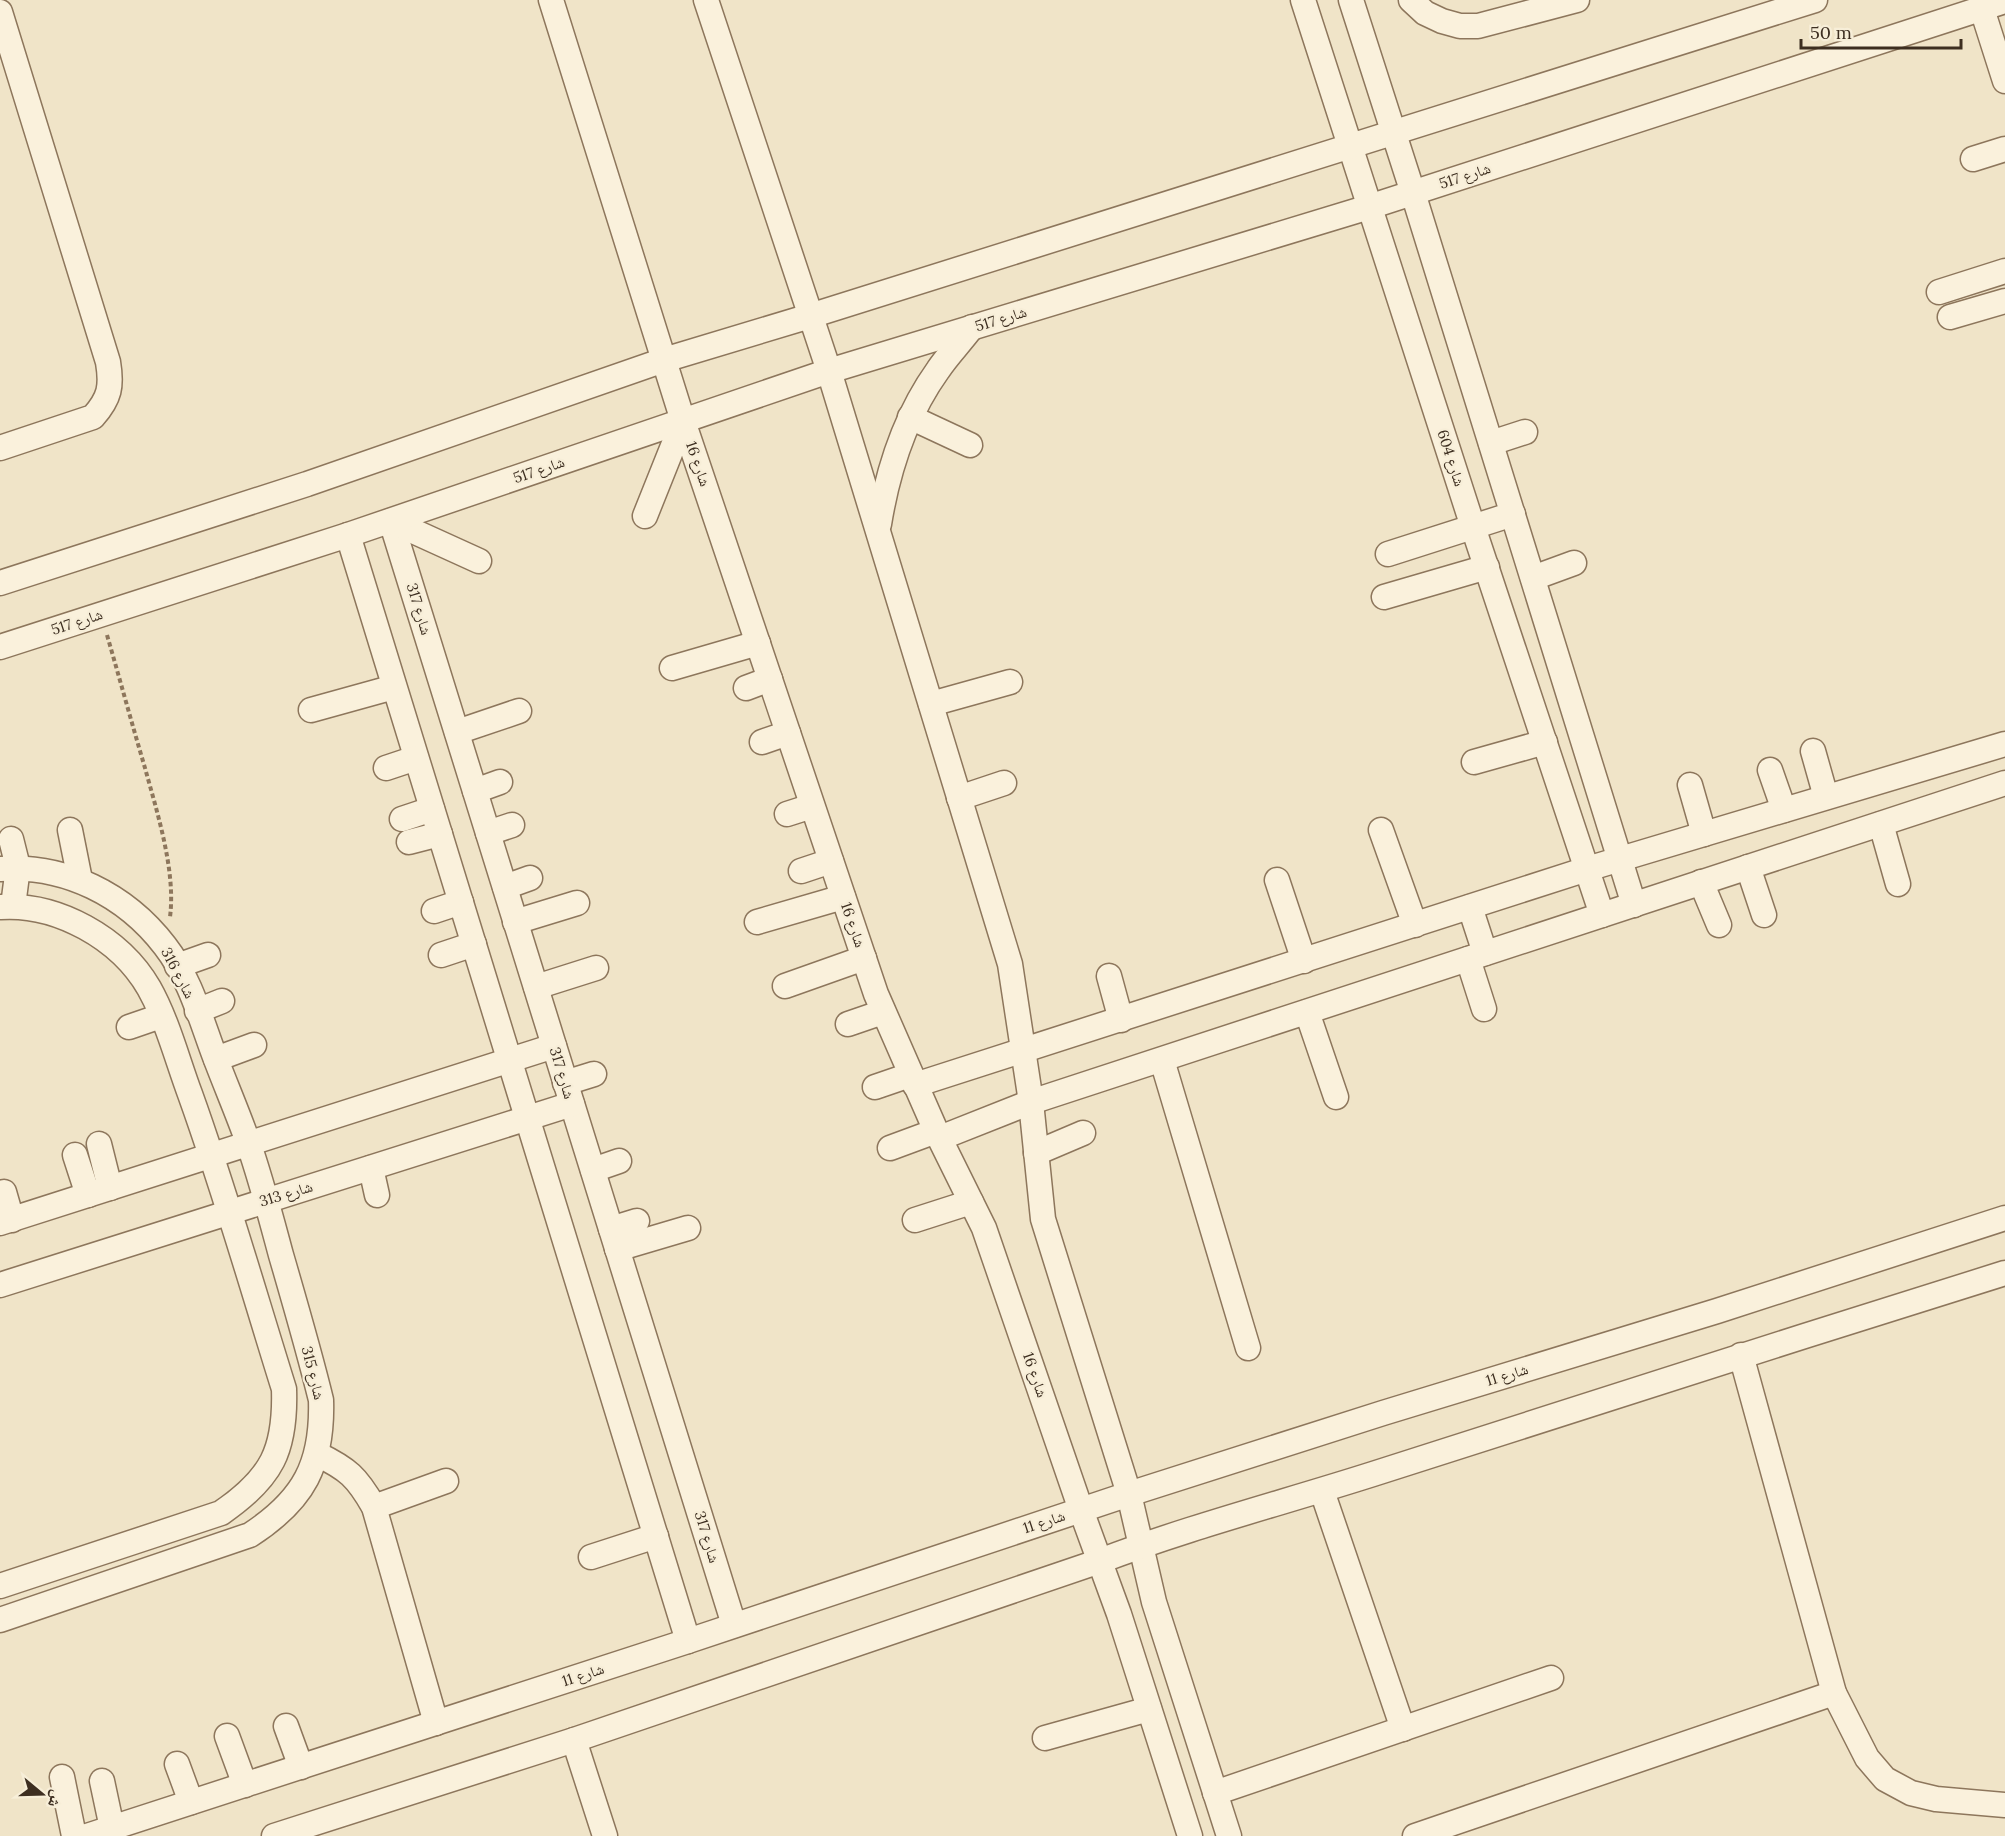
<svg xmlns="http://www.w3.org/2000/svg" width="2005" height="1836" font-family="Lora,'Noto Naskh Arabic',serif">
<rect width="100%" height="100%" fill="#f0e4c8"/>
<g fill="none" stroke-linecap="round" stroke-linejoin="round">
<g stroke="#8d765c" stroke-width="27">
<g id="minor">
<path d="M551,0L683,421L876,994L936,1131L984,1228L1081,1510L1119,1614L1190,1836"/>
<path d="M706,0L829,371L1010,964L1031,1102L1043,1219L1129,1494L1154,1602L1229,1836"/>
<path d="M1303,0L1473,527L1602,915"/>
<path d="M1351,0L1413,193L1634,905"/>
<path d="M1411,0L1425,13L1442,21L1460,26H1478L1577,0"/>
<path d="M1982,9L2005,81"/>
<path d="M0,12L108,362C112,386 110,398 93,417L0,448"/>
<path d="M1973,159L2005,149"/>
<path d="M1939,292L2005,271"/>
<path d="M1950,317L2005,301"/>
<path d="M910,417L970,445"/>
<path d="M1491,443L1525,432"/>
<path d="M645,516L683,421"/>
<path d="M391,521L734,1625"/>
<path d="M391,521L479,561"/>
<path d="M879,524C888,469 905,416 938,370C948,355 961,342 972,327"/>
<path d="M348,535L688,1641"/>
<path d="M1388,554L1513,514"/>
<path d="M1533,578L1574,563"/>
<path d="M0,583L307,484L664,360L810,316L1815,0"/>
<path d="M1384,597L1487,567"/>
<path d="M0,647L348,535L829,371L1369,207L2005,1"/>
<path d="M672,668L758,643"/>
<path d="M746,688L770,679"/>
<path d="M931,704L1010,682"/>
<path d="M311,710L394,687"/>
<path d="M457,732L519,711"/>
<path d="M762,742L788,733"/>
<path d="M1813,751L1826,797"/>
<path d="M1474,762L1545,742"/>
<path d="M386,768L416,758"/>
<path d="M1770,770L1784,810"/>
<path d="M1690,785L1704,834"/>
<path d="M475,791L500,782"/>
<path d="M959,798L1004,783"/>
<path d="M787,814L812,806"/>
<path d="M402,819L432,809"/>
<path d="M1881,824L1898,884"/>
<path d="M70,830L80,880"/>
<path d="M1381,830L1415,925"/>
<path d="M488,833L512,825"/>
<path d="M11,839L18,867L13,906"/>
<path d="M409,842L440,834"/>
<path d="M1748,867L1764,915"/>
<path d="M0,869C65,864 126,895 165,946C190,978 201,1020 215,1057C226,1086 238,1114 248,1142C261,1179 271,1218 281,1255C295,1303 309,1351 321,1400C323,1464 304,1500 250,1535L0,1620"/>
<path d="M801,871L831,861"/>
<path d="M1277,880L1304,961"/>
<path d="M1701,882L1719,925"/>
<path d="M505,887L530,878"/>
<path d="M0,907C57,903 120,938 149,988C167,1020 177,1059 190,1094C225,1191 253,1290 284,1389C286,1450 272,1478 221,1513L0,1586"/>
<path d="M1470,907L1485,953"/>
<path d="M434,911L461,902"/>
<path d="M515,922L577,903"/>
<path d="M757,922L843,897"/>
<path d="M441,955L474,944"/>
<path d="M1468,959L1484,1009"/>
<path d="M177,966L208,955"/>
<path d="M1109,976L1121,1020"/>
<path d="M785,986L864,958"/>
<path d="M536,987L596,968"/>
<path d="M197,1011L222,1001"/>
<path d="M1307,1012L1336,1097"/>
<path d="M848,1024L883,1012"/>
<path d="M129,1027L161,1016"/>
<path d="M216,1059L254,1045"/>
<path d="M1162,1060L1248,1348"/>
<path d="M565,1083L594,1074"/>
<path d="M915,1085L1587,869L2005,744"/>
<path d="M875,1087L910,1075"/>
<path d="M940,1138L1031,1102L2005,783"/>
<path d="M99,1144L110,1188"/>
<path d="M890,1148L936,1131"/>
<path d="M1036,1153L1083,1133"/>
<path d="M75,1155L88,1195"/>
<path d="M371,1168L377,1195"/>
<path d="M593,1170L619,1161"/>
<path d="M4,1192L12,1220"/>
<path d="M915,1220L971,1202"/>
<path d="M0,1223L554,1046"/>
<path d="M611,1229L637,1221"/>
<path d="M617,1249L688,1228"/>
<path d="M0,1285L572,1104"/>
<path d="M1741,1355L1834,1693L1867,1758L1885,1779L1911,1793L1936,1799L2005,1805"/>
<path d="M317,1454C348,1469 357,1477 374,1507L436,1723"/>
<path d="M1322,1491L1403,1729"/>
<path d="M374,1507L446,1481"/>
<path d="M591,1557L656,1536"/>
<path d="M286,1726L301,1767"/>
<path d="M227,1736L245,1785"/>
<path d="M1045,1738L1149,1709"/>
<path d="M574,1740L605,1836"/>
<path d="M177,1764L191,1802"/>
<path d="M62,1777L74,1836"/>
<path d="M102,1781L112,1828"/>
<path d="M1215,1793L1551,1678"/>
<path d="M87,1836L688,1641L1129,1494L1383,1413L1717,1311L2005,1218"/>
<path d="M274,1836L574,1740L1100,1561C1189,1527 1282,1503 1373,1474C1583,1406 1794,1339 2005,1273"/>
<path d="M1415,1836L1834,1693"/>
</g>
</g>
<path stroke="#8d765c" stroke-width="4" stroke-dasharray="4.5 3" stroke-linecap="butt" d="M107,635C120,680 132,724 145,768C157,812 176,871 170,917"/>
<use href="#minor" stroke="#faf1dc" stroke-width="24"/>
</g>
<g text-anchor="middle" stroke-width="4.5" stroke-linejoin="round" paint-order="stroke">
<g font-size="15" fill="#3d2e20" stroke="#f7eed8">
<text transform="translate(1465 176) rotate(-18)" y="5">شارع 517</text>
<text transform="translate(1001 319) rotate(-17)" y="5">شارع 517</text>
<text transform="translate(1451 458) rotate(72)" y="5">شارع 604</text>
<text transform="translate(698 464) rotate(71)" y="5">شارع 16</text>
<text transform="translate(539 470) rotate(-19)" y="5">شارع 517</text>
<text transform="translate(419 609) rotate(73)" y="5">شارع 317</text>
<text transform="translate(77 622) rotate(-18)" y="5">شارع 517</text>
<text transform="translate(853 925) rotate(71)" y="5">شارع 16</text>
<text transform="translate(178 973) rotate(62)" y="5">شارع 316</text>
<text transform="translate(562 1073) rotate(73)" y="5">شارع 317</text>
<text transform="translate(286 1194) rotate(-17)" y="5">شارع 313</text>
<text transform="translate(313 1373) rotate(76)" y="5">شارع 315</text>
<text transform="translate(1035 1375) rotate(71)" y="5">شارع 16</text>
<text transform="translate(1507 1375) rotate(-17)" y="5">شارع 11</text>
<text transform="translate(1044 1522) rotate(-18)" y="5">شارع 11</text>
<text transform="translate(707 1537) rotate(73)" y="5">شارع 317</text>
<text transform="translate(583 1675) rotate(-18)" y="5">شارع 11</text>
</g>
</g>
<g transform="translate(42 1794) rotate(109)" stroke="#f7eed8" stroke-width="4.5" paint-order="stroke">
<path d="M0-4.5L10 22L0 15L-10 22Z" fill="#3d2e20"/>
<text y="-9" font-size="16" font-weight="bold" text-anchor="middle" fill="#3d2e20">ش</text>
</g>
<path d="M1801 39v9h160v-9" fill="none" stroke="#3d2e20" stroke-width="3"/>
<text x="1810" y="39" font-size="18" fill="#3d2e20" stroke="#f7eed8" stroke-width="4.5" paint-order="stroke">50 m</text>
</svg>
